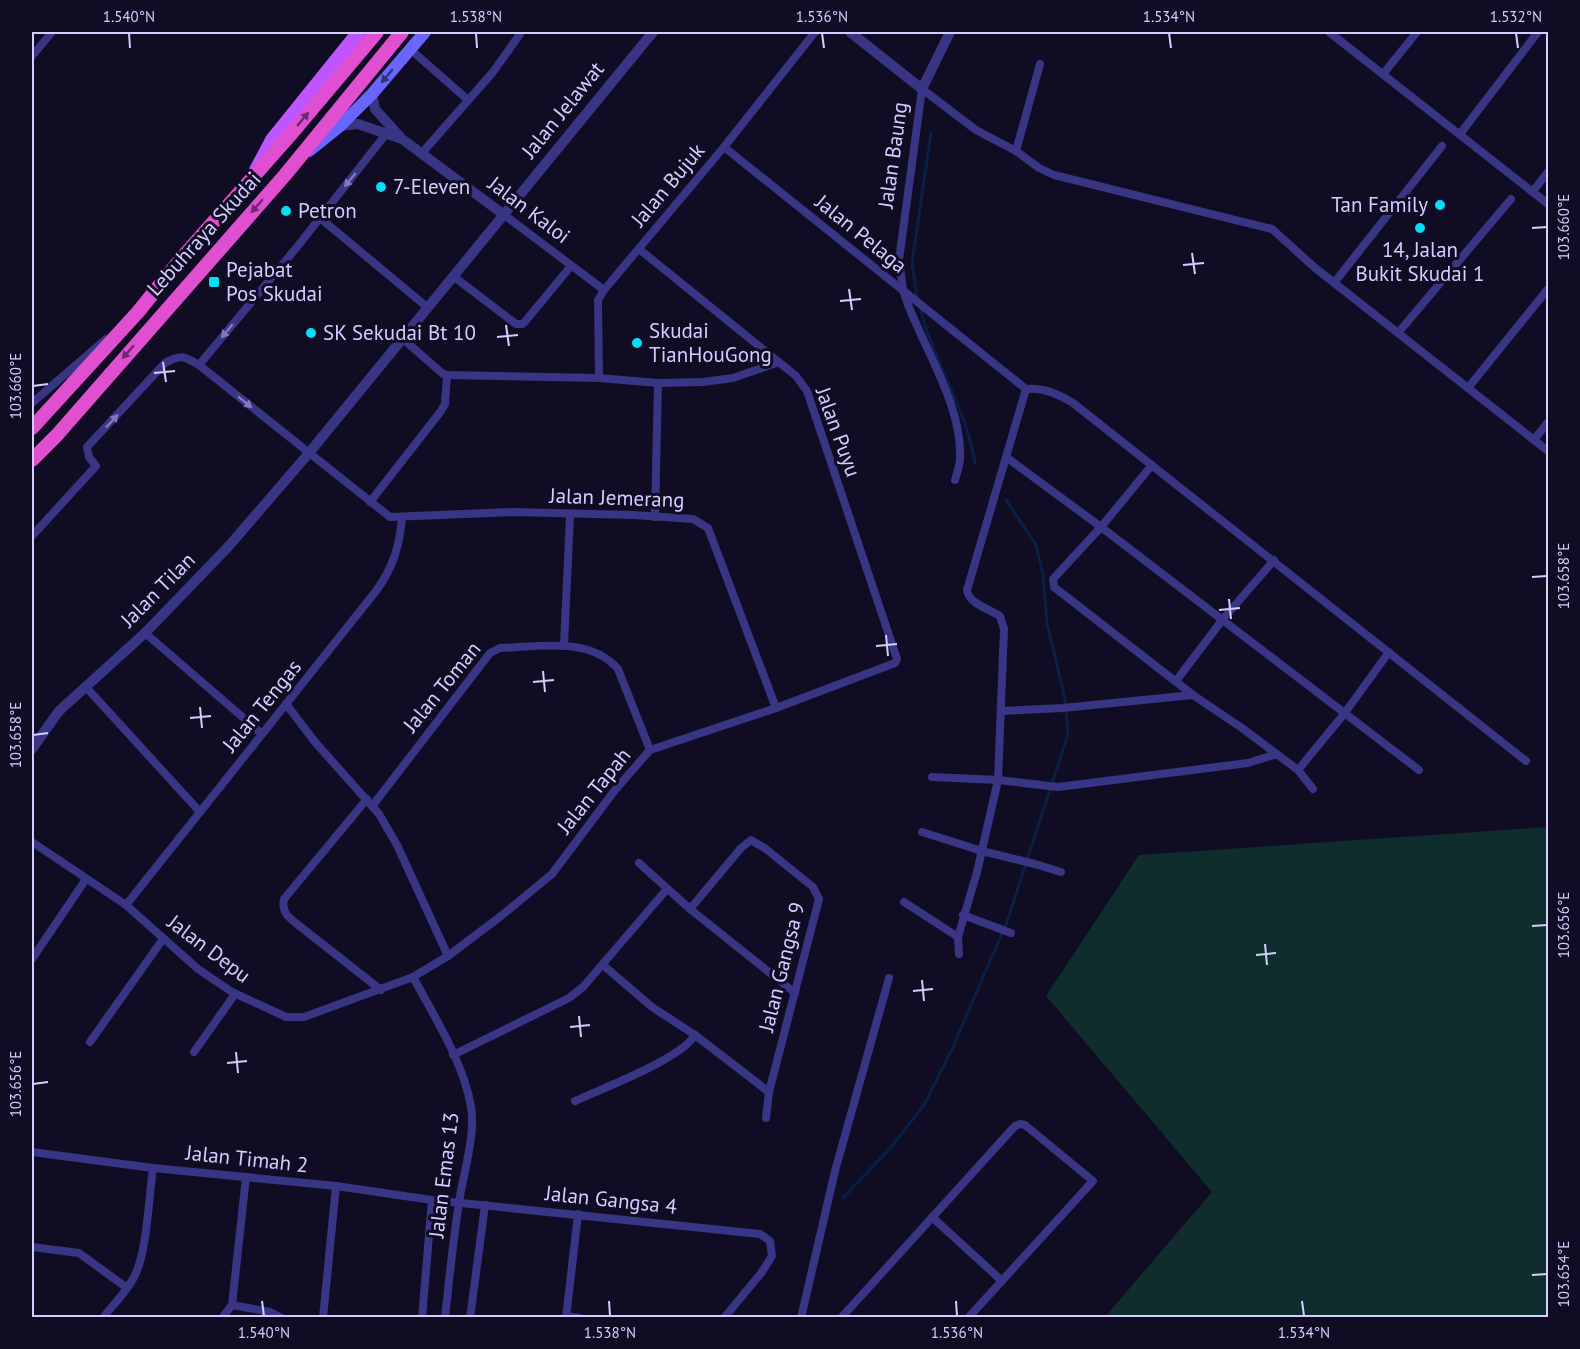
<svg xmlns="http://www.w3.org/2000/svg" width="1580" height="1349" font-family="'PT Sans',sans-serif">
<rect width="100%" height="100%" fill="#100c23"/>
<path fill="#0f2d2c" d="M1548,827V1317H1105L1212,1192L1046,996L1139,855Z"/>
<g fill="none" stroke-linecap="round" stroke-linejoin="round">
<g stroke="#091f45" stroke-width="3">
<path d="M917,298L912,263L931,133"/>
<path d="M920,307C933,361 966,408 975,463"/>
<path d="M843,1198L892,1146L924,1105L952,1049L1007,922L1068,734L1065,699L1047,623L1043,574L1036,545L1006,500"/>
</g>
<g stroke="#383584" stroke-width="8">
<path d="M1329,32L1548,204"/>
<path d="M410,49L468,100"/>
<path d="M32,56L52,32"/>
<path d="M1383,74L1417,32"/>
<path d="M1460,134L1538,32"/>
<path d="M724,147L1026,389C1044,387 1059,394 1073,403L1526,761"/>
<path d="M1016,151L1040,64"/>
<path d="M422,153L493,72L520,34"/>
<path d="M1533,191L1548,172"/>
<path d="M503,214L604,290"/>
<path d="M320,218L427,307"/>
<path d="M453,276L516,324H523L571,266"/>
<path d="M1334,283L1442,146"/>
<path d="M1398,333L1511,199"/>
<path d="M402,338L443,374L447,375L599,378L658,383L703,382L733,378L779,362"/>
<path d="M199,365L297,247L386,134"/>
<path d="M599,378L598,300L604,290L724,147L815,32"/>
<path d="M1468,388L1548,289"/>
<path d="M32,403L106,339"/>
<path d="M1534,440L1548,422"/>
<path d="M1006,457L1101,527L1419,770"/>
<path d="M1152,465L1101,527L1053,579L1054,587L1193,695L1242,728L1298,770L1313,789"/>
<path d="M955,480C957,473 960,465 960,457C962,406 925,350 907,302L903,290L899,260L922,89L976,130L1016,151L1039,168L1054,175L1272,229L1314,267L1548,451"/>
<path d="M370,502L441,411L445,404L447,375"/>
<path d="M655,517L658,383"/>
<path d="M32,536L96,466L89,457L87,447L165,363C181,354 184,356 199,365L390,517L513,512L634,515L693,519L708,528L776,708"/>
<path d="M145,633L262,734"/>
<path d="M564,646L570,515"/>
<path d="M1176,681L1223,619L1274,560"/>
<path d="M85,686L200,812"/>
<path d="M286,704L315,742L379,814L397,845L448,956"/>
<path d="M1001,711L1063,708L1193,695"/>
<path d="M1298,770L1344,714L1389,652"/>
<path d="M932,777L998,780L1058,787L1248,763L1277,754"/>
<path d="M367,799L284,899C281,911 288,917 297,924L381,990"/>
<path d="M373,805L490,653L500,648C538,647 590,636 618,669L650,750"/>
<path d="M922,832L982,851L1035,864L1061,872"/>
<path d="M32,842L126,905L198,969L232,992L286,1017H304L413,977L448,956L501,916L552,874L615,790L650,750L776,708L895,663L897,659L807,391L796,376L639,249"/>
<path d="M639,863L690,909L795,993"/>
<path d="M904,902L958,937"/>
<path d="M126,905L376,591C393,568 400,545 402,517"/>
<path d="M690,909L741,848L751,840L766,849L813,887L819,899L769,1092L766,1118"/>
<path d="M963,915L1011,933"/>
<path d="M959,954L958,937L977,872L998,780L1004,629L1000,616C989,609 968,603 967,590L1026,389"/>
<path d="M32,959L86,879"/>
<path d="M603,965L652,1007L695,1035L769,1092"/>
<path d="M413,977C434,1016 464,1063 471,1107C476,1135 463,1174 459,1203C453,1241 449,1279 445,1318"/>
<path d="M90,1042L163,939"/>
<path d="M194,1052L235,994"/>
<path d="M453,1055L569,998L583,987L667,889"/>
<path d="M575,1101C603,1088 681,1059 695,1035"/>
<path d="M32,1152L153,1168L336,1186L432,1200L760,1234L770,1241L772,1256L762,1272L724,1318"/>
<path d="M932,1217L1002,1281"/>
<path d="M32,1247L79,1253L127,1288"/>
<path d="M232,1305L270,1312L282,1318"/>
<path d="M566,1316L580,1318"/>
<path d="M103,1318C114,1303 129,1290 136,1273C147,1248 149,1197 153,1168"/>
<path d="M222,1318L232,1305L246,1177"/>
<path d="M323,1318L336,1186"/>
<path d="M422,1318L432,1200"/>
<path d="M470,1318L485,1205"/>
<path d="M566,1318L578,1214"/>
<path d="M801,1318L835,1171L889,978"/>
<path d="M841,1318L1015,1126L1020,1124L1025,1125L1093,1181L968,1318"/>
</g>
<g stroke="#383584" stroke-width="10">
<path d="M850,32L922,89L950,32"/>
<path d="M372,94L375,109L402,139L503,214"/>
<path d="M340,126L358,124L399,138"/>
<path d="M32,749L59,711L145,633L228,547L309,453L653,32"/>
</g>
<path stroke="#6965ff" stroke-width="12" d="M309,151L340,126L372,94L425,32"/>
<path stroke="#bf55ff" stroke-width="14" d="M256,170L272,140L359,32"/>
<g stroke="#df4fd0" stroke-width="14">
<path d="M32,428L138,312L180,260L291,134L377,32"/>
<path d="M32,460L57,435L285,175L402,32"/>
</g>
</g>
<defs><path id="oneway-solid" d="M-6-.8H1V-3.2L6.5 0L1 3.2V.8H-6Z" transform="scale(1.5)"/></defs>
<use fill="#34307b" href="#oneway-solid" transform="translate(387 76) rotate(130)"/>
<g fill="#6d2a71">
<use href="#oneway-solid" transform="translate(303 119) rotate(-50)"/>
<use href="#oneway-solid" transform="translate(257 206) rotate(131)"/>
<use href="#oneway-solid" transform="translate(128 352) rotate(131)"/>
</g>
<g fill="#7e7abb">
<use href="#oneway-solid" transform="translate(350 180) rotate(129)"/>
<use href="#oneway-solid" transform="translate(227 331) rotate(130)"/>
<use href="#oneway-solid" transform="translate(245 402) rotate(39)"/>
<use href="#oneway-solid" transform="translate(112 421) rotate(-47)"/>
</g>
<path fill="none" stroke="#d3ceff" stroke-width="2" d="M129,33L130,48M476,33L477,48M822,33L824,48M1169,33L1171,48M1516,33L1518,48M1532,228L1547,227M1192,253L1195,274M1183,265L1204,263M849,289L852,310M840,301L861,299M506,325L509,346M497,337L518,335M163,362L166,382M154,373L175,371M33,386L48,384M1532,577L1547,576M1229,599L1231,619M1219,610L1240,608M886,635L888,656M876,646L897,644M543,671L545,692M533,682L554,680M200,707L202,728M190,718L211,716M33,735L48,733M1532,926L1547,925M1265,944L1267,965M1256,955L1276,953M922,980L924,1001M913,991L933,989M579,1016L581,1037M570,1027L590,1025M236,1052L238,1073M227,1063L247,1061M33,1084L48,1082M1532,1275L1547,1274M262,1301L264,1316M609,1301L610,1316M956,1301L957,1316M1302,1301L1304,1316"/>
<g fill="#00e0f9" stroke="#100c23" stroke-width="2">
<circle cx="381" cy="187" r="6"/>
<circle cx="1440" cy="205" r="6"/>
<circle cx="286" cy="211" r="6"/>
<circle cx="1420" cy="228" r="6"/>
<rect x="208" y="276" width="12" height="12" rx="3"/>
<circle cx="311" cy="333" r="6"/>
<circle cx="637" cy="343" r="6"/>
</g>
<g text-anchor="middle" stroke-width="6" stroke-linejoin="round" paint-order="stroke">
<g font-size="21" fill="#d3ceff" stroke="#100c23">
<text transform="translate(563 110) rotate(-51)" y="7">Jalan Jelawat</text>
<text transform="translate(893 155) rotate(-82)" y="7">Jalan Baung</text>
<text transform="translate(668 185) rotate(-50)" y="7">Jalan Bujuk</text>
<text transform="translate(529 210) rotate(37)" y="7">Jalan Kaloi</text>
<text transform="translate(204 234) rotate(-48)" y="7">Lebuhraya Skudai</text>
<text transform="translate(861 234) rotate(39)" y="7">Jalan Pelaga</text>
<text transform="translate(838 432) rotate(70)" y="7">Jalan Puyu</text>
<text transform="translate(617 498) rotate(2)" y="7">Jalan Jemerang</text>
<text transform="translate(158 590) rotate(-45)" y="7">Jalan Tilan</text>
<text transform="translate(442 687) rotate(-51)" y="7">Jalan Toman</text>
<text transform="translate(262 706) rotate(-51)" y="7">Jalan Tengas</text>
<text transform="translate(594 791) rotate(-51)" y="7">Jalan Tapah</text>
<text transform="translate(209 949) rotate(37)" y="7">Jalan Depu</text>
<text transform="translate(782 967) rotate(-76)" y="7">Jalan Gangsa 9</text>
<text transform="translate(247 1159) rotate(6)" y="7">Jalan Timah 2</text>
<text transform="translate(444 1175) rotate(-83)" y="7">Jalan Emas 13</text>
<text transform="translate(611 1200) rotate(6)" y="7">Jalan Gangsa 4</text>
</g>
<g font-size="21" fill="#d3ceff" stroke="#100c23" text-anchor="start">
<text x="393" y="194">7-Eleven</text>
<text x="1428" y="212" text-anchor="end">Tan Family</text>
<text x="298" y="218">Petron</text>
<text x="1420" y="257" text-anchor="middle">14, Jalan<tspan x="1420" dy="24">Bukit Skudai 1</tspan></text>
<text x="226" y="277">Pejabat<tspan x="226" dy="24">Pos Skudai</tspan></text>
<text x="649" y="338">Skudai<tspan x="649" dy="24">TianHouGong</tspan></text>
<text x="323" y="340">SK Sekudai Bt 10</text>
</g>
</g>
<rect width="1580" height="1349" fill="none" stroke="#100c23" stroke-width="66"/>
<rect x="33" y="33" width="1514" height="1283" fill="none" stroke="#d3ceff" stroke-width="2"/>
<g font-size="15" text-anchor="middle" fill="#d3ceff">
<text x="129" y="22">1.540°N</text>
<text x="476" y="22">1.538°N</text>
<text x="822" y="22">1.536°N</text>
<text x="1169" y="22">1.534°N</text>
<text x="1516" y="22">1.532°N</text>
<text transform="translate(1564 227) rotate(-90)" y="5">103.660°E</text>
<text transform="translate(16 386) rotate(-90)" y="5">103.660°E</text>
<text transform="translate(1564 576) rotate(-90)" y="5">103.658°E</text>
<text transform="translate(16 735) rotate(-90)" y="5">103.658°E</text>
<text transform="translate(1564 925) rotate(-90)" y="5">103.656°E</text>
<text transform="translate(16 1084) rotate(-90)" y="5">103.656°E</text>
<text transform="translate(1564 1274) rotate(-90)" y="5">103.654°E</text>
<text x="264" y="1338">1.540°N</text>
<text x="610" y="1338">1.538°N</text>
<text x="957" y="1338">1.536°N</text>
<text x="1304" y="1338">1.534°N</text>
</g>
</svg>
